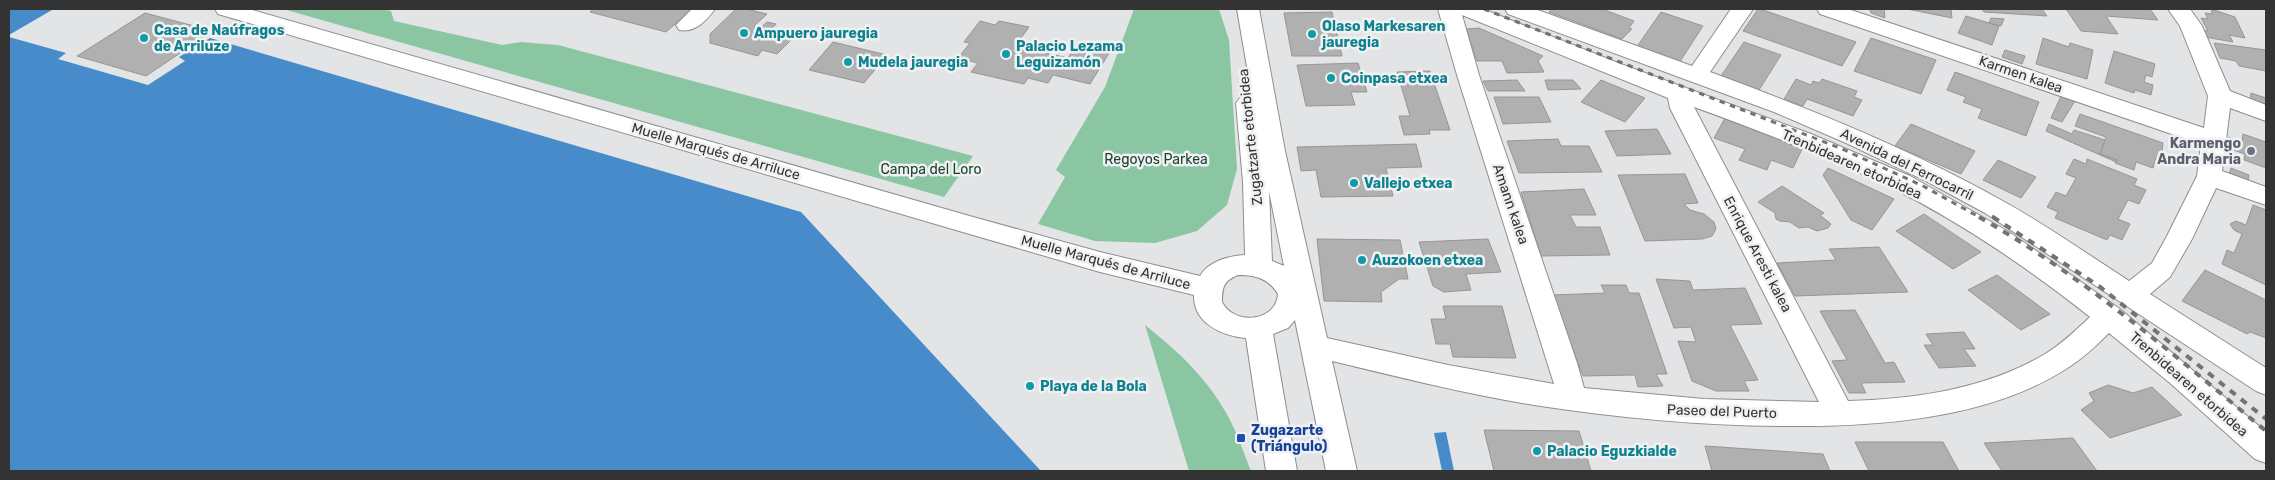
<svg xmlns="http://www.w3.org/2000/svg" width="2275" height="480" font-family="Rubik,sans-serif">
<rect width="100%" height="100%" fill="#e3e4e6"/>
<g fill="#8bc6a3">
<path d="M283,9H381L391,11L394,21L502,45L521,42L558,45L973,156L944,197Z"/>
<path d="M1134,9H1219L1229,40L1237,169L1227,205L1197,231L1155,243L1095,241L1038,224L1065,177L1056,170L1105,87Z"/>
<path d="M1145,325C1178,351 1209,380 1229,418C1238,435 1244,454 1251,471H1189Z"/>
</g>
<g fill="#478bcb">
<path d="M9,9H49L52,10L9,35Z"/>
<path d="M9,37L66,53L58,59L148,85L185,61L179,57L210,38L801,212L1041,471H9Z"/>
<path d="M1446,432L1454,471H1442L1434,433Z"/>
</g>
<g fill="#b1b0b1" stroke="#979597">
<path d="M594,9H692L666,32L590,12Z"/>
<path d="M736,9H746L767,14L754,26L760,28L767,22L776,24L770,31L794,37L777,54L762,50L758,56L710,43V34Z"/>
<path d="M1551,9H1602L1634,21L1629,28L1632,29L1622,39L1549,12Z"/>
<path d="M1758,9H1760L1856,42L1842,66L1743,31Z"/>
<path d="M1870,9H1884L1885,18L1871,13Z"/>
<path d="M1907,9H1951L1952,18Z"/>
<path d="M1982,9H2042L2047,16L1984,12Z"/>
<path d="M2066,9H2150L2158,20L2106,16L2118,34L2081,31Z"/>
<path d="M2214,10L2235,17L2245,38L2229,35L2233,42L2199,36L2196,29L2208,31L2201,18L2208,19L2205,13L2213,14L2211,11Z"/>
<path d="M1332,12L1342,56H1292L1284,13Z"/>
<path d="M1661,12L1703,26L1679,63L1636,48Z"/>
<path d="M145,13L213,31L146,76L77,56Z"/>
<path d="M1966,16L1999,26L1992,45L1958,33Z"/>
<path d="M1991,18L2004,19L2001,26L1989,23Z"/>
<path d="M980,21L995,25L999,21L1029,27L1015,46L1068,58L1078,43L1111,50L1090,84L1053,75L1048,83L1028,78L1024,84L971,72L978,63L958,58L970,43L964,42Z"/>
<path d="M1479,28L1543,56L1538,61L1544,72L1507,73L1502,61H1477L1466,29Z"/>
<path d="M1871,38L1936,60L1921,94L1854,71Z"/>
<path d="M2043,38L2069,47L2070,43L2093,50L2087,79L2036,64Z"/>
<path d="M833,42L887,55L864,83L809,70Z"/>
<path d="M1744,42L1781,55L1759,90L1721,76Z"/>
<path d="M2214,43L2266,50V71L2239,66L2236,61L2220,58Z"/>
<path d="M2005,50L2025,56L2022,64L2002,57Z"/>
<path d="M2114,51L2155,64L2152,77L2146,75L2144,82L2153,85L2151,95L2135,90L2134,93L2105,83Z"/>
<path d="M1358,63L1367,92H1351L1355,105L1306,106L1297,65Z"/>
<path d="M1430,71L1450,130H1429L1430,134L1404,135L1399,116H1410L1397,72Z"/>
<path d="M1955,72L2039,102L2026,136L1978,118L1982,109L1963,102L1966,97L1947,90Z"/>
<path d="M1796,79L1811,85L1813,81L1819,83L1822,79L1857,91L1854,97L1862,100L1853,116L1807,99L1803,106L1784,99Z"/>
<path d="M1517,80L1525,91H1488L1483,81Z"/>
<path d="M1545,80H1573L1581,89L1548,90Z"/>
<path d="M1601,80L1645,98L1625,122L1581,102Z"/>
<path d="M2251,93L2266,98V110L2250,105Z"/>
<path d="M2061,96L2075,101L2062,122L2051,118Z"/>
<path d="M1494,97H1539L1551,122L1503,124Z"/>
<path d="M2080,114L2163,143L2161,159L2156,158L2153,168L2136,162L2134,170L2115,163L2117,160L2100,154L2106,137L2075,126Z"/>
<path d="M1725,118L1803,147L1793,168L1771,160L1767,170L1739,160L1745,149L1714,138Z"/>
<path d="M1911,124L1975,151L1961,174L1895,146Z"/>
<path d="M2049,124L2072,134L2074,130L2105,140L2100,154L2117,160L2116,162L2046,131Z"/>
<path d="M1657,129L1671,154L1617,156L1605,131Z"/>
<path d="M2243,134L2266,142V168L2244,160L2245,154L2227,148L2229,137L2242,142Z"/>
<path d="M1558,139L1561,146H1589L1602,172L1519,173L1507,141Z"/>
<path d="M1416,144L1422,167L1386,168L1393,196L1321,197L1316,170L1301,171L1297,147Z"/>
<path d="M2074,159L2086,164L2087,159L2137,179L2134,185L2146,190L2139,204L2128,200L2118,219L2130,224L2122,240L2110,235L2107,240L2055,218L2058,212L2047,207L2056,192L2066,196L2076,178L2066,174Z"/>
<path d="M1998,160L2036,177L2021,198L1983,180Z"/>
<path d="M1828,168L1894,199L1872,230L1851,220L1823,175Z"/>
<path d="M2231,168L2249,175L2248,181L2229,174Z"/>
<path d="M1685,174L1698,203L1684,204L1690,210L1704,214L1714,222L1716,229L1712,236L1702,239L1645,241L1618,175Z"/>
<path d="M1782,186L1824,213L1820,215L1831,224L1828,228L1817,231L1808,227L1799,228L1790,222L1780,221L1776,219L1775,213L1758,202Z"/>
<path d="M1584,189L1596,215H1570L1576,227H1600L1610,255L1541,256L1521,192Z"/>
<path d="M2253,205L2266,210V285L2222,264L2227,250L2234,253L2242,234L2234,230L2230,224L2236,221L2246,225Z"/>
<path d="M1924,214L1981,252L1953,269L1896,231Z"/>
<path d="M1317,239L1400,240L1408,279H1399L1381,292L1382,302L1324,301Z"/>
<path d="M1488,239L1501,272L1466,274L1471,290L1444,292L1433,286L1419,242Z"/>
<path d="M1879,247L1908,292L1795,296L1777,263L1836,260L1829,249Z"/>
<path d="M2205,270L2266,300V338L2250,332L2247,334L2182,301Z"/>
<path d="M1997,275L2050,314L2021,330L1968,290Z"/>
<path d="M1656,279L1690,281L1693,290L1745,288L1762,324L1730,325L1758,380L1744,381L1749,391H1716L1692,381L1678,341L1696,342L1691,327L1674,328Z"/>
<path d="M1601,285H1626L1629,293H1639L1667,374H1656L1663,386L1638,387L1635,375L1583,376L1552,295L1605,293Z"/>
<path d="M1443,306H1502L1516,358L1453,357L1450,344H1436L1431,319H1446Z"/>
<path d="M1855,310L1885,363L1894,362L1905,382L1861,383L1866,393H1849L1832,361L1847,360L1820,311Z"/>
<path d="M1964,332L1975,349H1964L1976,366L1939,368L1924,345H1933L1926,334Z"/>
<path d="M2108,385L2133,393L2152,387L2182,415L2110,438L2081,410L2094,401L2089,393Z"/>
<path d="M1484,430L1579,431L1591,471H1494Z"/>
<path d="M2073,438L2097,471H2002L1984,443Z"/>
<path d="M1855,442H1943L1959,471H1869Z"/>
<path d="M1705,446L1823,454L1830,471H1712Z"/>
</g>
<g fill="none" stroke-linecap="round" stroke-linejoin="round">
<g stroke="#8d8e90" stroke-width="2">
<g id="minor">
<path d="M215,9H249L973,217L1100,252L1200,276C1209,261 1229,256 1245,255L1243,182L1236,103L1240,98L1252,96L1237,9H1259L1285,151L1327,338L1448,365L1554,384L1457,75L1438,9H1483L1621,64L1811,134L1910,176L2009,232L2120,309L2266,432V463L2255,459L2170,383L2109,333C2096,346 2082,359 2066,369C1992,416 1893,425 1808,426C1716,427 1625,419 1534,405C1466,394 1399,377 1332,361L1357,471H1326L1295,320L1288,328L1273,334L1297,471H1266L1246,338C1222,336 1193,323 1194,295L1100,272L973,235L218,14ZM1462,15L1668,98L1670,108L1819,402L1704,399L1584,388L1577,363L1479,75ZM1694,107C1760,131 1826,156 1890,187C1961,222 2028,268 2090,317C2076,330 2062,344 2045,354C1987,389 1915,399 1848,401ZM1269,191L1284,266L1272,261ZM1238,275C1255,275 1268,278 1278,294C1276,322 1234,326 1222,302C1222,288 1223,281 1238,275Z"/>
<path d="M692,9H715C706,21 695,33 679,30L676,25Z"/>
<path d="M1505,9H1535L1692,66L1731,9H1753L1710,72C1810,109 1908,148 2001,200C2045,224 2087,254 2129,281L2152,263L2166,238L2197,176L2201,144L1820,14L1817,9H1848L2204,128L2208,96L2180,26L2168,9H2190L2202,26L2230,91L2266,105V121L2230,108L2222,171L2266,187V205L2216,188L2192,239L2170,277L2150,294L2266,368V395L2256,391L1985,213L1926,181L1846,143L1774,112L1508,14Z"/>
</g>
</g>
<use href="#minor" fill="#fff" fill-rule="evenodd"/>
<g stroke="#737374" stroke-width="3" stroke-dasharray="5.5 5.5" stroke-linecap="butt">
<path d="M1484,9L1840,148L1923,186L1981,218"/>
<path d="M1992,216L1995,218"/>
</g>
<g stroke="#737374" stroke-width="4" stroke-dasharray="7 7" stroke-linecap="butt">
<path d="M1979,217C2083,276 2174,355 2266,431"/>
<path d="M1993,217L2099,286L2266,419"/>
</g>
</g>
<g fill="#0f9aa8" stroke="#f1f1f3" stroke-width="2">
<circle cx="744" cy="33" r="5"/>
<circle cx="1312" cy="34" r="5"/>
<circle cx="144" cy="38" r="5"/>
<circle cx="1006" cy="54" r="5"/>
<circle cx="848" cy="62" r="5"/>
<circle cx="1331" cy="78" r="5"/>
<circle cx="1354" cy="183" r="5"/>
<circle cx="1362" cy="260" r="5"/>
<circle cx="1030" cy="386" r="5"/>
<circle cx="1537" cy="451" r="5"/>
</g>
<circle fill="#6b7280" stroke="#f1f1f3" stroke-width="2" cx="2251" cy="151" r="5"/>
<rect fill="#1a4fb4" stroke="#f1f1f3" stroke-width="2" x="1236" y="433" width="10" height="10" rx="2.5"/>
<g text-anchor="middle" stroke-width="5" stroke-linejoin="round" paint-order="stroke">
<g font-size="14" font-weight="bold" fill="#0d838f" stroke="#f1f1f3" text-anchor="start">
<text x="1322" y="31">Olaso Markesaren<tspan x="1322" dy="16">jauregia</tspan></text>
<text x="154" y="35">Casa de Naúfragos<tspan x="154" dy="16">de Arriluze</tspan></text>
<text x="754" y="38">Ampuero jauregia</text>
<text x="1016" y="51">Palacio Lezama<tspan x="1016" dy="16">Leguizamón</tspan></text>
<text x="858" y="67">Mudela jauregia</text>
<text x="1341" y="83">Coinpasa etxea</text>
<text x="1364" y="188">Vallejo etxea</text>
<text x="1372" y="265">Auzokoen etxea</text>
<text x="1040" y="391">Playa de la Bola</text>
<text x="1547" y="456">Palacio Eguzkialde</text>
</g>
<g font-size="14" fill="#333" stroke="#f1f1f3">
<text transform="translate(2021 74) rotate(19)" y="5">Karmen kalea</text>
<text transform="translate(1250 137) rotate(-96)" y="5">Zugatzarte etorbidea</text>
<text transform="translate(716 151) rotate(16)" y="5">Muelle Marqués de Arriluce</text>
<text transform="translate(1852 164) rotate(24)" y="5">Trenbidearen etorbidea</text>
<text transform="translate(1907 164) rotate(26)" y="5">Avenida del Ferrocarril</text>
<text transform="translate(1511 204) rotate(71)" y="5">Amann kalea</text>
<text transform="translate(1758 254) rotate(62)" y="5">Enrique Aresti kalea</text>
<text transform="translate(1106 262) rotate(15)" y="5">Muelle Marqués de Arriluce</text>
<text transform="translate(2189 384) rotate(41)" y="5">Trenbidearen etorbidea</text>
<text transform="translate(1722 411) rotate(2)" y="5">Paseo del Puerto</text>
</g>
<g font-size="14" font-weight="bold" fill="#5b616d" stroke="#f1f1f3" text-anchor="end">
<text x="2241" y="148">Karmengo<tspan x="2241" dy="16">Andra Maria</tspan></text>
</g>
<g font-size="14" fill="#19432d" stroke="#f1f1f3">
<text x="1156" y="164">Regoyos Parkea</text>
<text x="931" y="174">Campa del Loro</text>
</g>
<g font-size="14" font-weight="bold" fill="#164399" stroke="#f1f1f3" text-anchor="start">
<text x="1251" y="435">Zugazarte<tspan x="1251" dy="16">(Triángulo)</tspan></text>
</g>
</g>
<rect width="2275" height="480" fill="none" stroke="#333333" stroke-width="20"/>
</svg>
